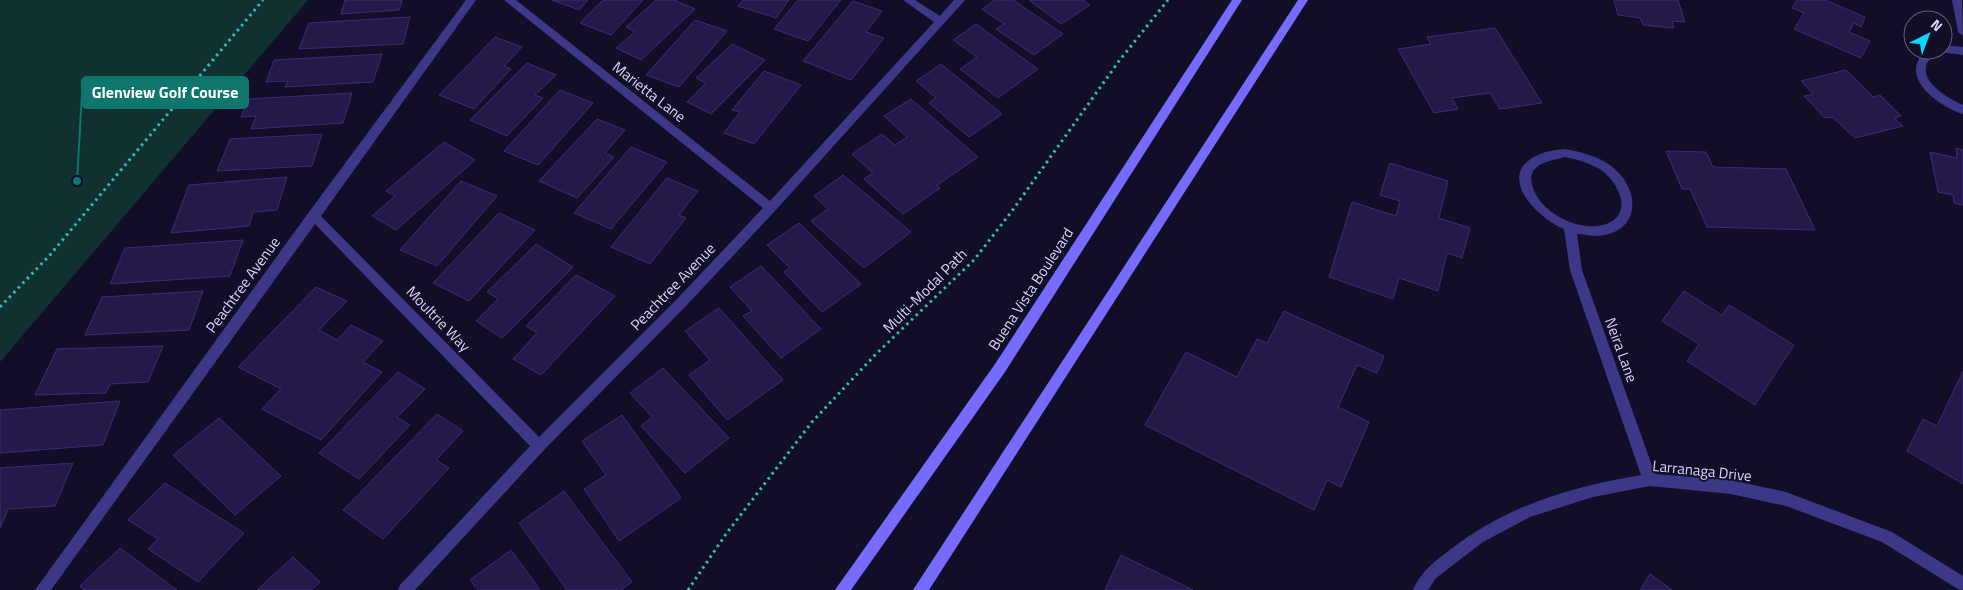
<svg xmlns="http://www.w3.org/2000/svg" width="1963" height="590" font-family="'Titillium Web',sans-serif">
<rect width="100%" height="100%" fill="#130e27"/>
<path fill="#113131" d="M0,0H308L0,362Z"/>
<g fill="#251949" stroke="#3c2a76">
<path d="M345,0H402L399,10L341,14Z"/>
<path d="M552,0H588L579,10Z"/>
<path d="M603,0H643L611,35L580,23Z"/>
<path d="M656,0H674L695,9L641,60L616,48L635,32L626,27Z"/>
<path d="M743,0H789L776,18L738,6Z"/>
<path d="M798,0H841L808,41L774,29Z"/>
<path d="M995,0H1013L1063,34L1034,55L996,29L1004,24L982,9Z"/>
<path d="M1029,0H1083L1090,5L1061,24Z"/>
<path d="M1614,0H1678L1685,22L1672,21L1674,28L1643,25L1640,18L1618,15Z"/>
<path d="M1797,0H1825L1865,17L1861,27L1854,23L1849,32L1870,41L1861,58L1794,29L1804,13L1792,8Z"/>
<path d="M853,1L882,11L866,32L884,38L851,80L803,61Z"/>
<path d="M410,17L403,44L299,49L309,23Z"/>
<path d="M695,20L727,31L679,87L646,75Z"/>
<path d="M976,24L1038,69L998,98L960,69L977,57L953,40Z"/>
<path d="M1495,28L1542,103L1500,109L1490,93L1452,98L1458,109L1434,113L1398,49L1431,44L1427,37Z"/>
<path d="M495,37L522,47L504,66L511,69L474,109L439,95Z"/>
<path d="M732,44L765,60L711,114L687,102L706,83L696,78Z"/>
<path d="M382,54L373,82L285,87L288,81L266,82L274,60Z"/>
<path d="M527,63L556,75L535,95L543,98L507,136L470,120Z"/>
<path d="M941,64L1002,114L969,137L929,103L936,98L916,81Z"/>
<path d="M1846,70L1873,97L1880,95L1901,116L1894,118L1903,126L1855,138L1832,117L1825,118L1804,96L1813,94L1801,81Z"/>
<path d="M764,71L801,85L754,144L724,133L740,112L732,110Z"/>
<path d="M560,90L593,103L538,165L504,151Z"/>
<path d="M352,93L343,123L251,129L256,116L241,117L248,99Z"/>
<path d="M911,99L978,157L937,185L940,188L903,214L864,179L873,173L852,154L882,134L895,145L907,137L884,116Z"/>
<path d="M597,119L625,130L605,153L614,157L577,198L539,181Z"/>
<path d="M322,134L312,166L217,171L230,139Z"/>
<path d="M444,142L475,160L396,230L372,216L395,196L386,191Z"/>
<path d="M631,147L667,162L611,229L574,213Z"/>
<path d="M1956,148L1963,150V205L1954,203L1953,195L1938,192L1930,152L1957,158Z"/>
<path d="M1666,151L1706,152L1713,167L1786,169L1815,230L1707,227L1690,189H1682Z"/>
<path d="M1390,163L1448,181L1439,218L1470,228L1462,258L1447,253L1438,291L1399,278L1393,299L1329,277L1352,202L1396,216L1400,201L1380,195Z"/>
<path d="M843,175L911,232L864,268L811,221L828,209L814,196Z"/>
<path d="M287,177L277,210L253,212L249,226L171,233L189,185Z"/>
<path d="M667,178L698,191L679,215L686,218L650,264L611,247Z"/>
<path d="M461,181L497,196L437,266L400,250Z"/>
<path d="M499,213L535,230L469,301L433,283Z"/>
<path d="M799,223L861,284L822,312L784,272L790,268L767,245Z"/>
<path d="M243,240L230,276L110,284L125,248Z"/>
<path d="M536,244L573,267L502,338L476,321L498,299L487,292Z"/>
<path d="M761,266L821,329L781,358L743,316L752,311L730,287Z"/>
<path d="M576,275L615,296L541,375L513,359L537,333L526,326Z"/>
<path d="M316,287L347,301L319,330L337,340L351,325L383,341L363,362L382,372L321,440L262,409L281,389L238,367Z"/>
<path d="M203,291L189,330L85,335L102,297Z"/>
<path d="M1684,291L1722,315L1729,305L1794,345L1755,405L1687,361L1699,344L1662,321Z"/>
<path d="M719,308L783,380L727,420L689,375L710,360L685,331Z"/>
<path d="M1284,311L1384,356L1377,373L1357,365L1338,407L1369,422L1341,487L1327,480L1314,510L1145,425L1186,352L1237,377L1257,339L1267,343Z"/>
<path d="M163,346L148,382L110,384L106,393L35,395L57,349Z"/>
<path d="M663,368L729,438L685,473L641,426L652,417L630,393Z"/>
<path d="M1963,371V484L1907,451L1923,419L1937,426Z"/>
<path d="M398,372L425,389L397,417L410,425L359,479L319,453Z"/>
<path d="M120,401L103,445L0,453V410Z"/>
<path d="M437,414L463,431L436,460L449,468L383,539L343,510Z"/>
<path d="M622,415L681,498L619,541L584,489L606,475L582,441Z"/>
<path d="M219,418L281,476L235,515L173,455Z"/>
<path d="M73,463L55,506L8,509L0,528V468Z"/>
<path d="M165,483L244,533L198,582L148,549L158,539L128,520Z"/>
<path d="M564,491L632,582L621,590H567L519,523Z"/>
<path d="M120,548L177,590H84L80,586Z"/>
<path d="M511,550L540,590H478L470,580Z"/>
<path d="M1121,555L1193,590H1105Z"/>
<path d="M293,557L320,582L311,590H257Z"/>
<path d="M1650,574L1672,590H1640Z"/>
</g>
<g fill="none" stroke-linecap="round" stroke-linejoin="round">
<g stroke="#29bebc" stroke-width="3" stroke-dasharray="2.5 4" stroke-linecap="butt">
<path d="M0,307L50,255L263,0"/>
<path d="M688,590L726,534L812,422L876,354L974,260L1012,211L1119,61L1168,0"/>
</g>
<g fill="#3d3788" fill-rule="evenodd">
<path d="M466,0H476L321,216L539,437L676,300L763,208L504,0H516L770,201L934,22L903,0H915L940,16L954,0H965L775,211L684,308L544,450L415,590H398L400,585L530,446L315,224L51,590H35L309,212Z"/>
<path d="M1952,0H1962L1963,36L1958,32Z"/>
<path d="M1943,45L1963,47V55L1940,52C1936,56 1927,59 1926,66C1922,84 1950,99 1963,105V114C1943,108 1905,83 1919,59C1924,49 1933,50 1943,50Z"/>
<path d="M1565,149C1581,152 1598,156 1611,166C1642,189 1641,234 1596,236C1590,236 1583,234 1577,234L1582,270L1655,474L1731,480L1786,492L1892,532L1963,576V590L1958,589L1882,542L1786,506L1731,494L1650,486L1593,497L1530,517L1483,542L1436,578L1428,590H1413C1421,571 1435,561 1451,549C1508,505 1571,487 1641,475L1570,270L1564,229C1537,218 1494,175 1538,155C1546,151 1556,150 1565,149ZM1565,157C1578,160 1590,163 1601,170C1622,185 1635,220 1598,226C1574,229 1541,212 1533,188C1531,182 1530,175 1534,170C1541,161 1555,160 1565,157Z"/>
</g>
<g fill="#756bff" fill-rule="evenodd">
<path d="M1232,0H1242L1005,372L851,590H835L995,364Z"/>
<path d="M1298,0H1308L929,590H913Z"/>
</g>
</g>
<g text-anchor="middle" stroke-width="4" stroke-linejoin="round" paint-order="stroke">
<g font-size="15" fill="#dbd4ff" stroke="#130e27">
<text transform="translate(649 92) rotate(38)" y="5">Marietta Lane</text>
<text transform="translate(243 285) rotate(-54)" y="5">Peachtree Avenue</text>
<text transform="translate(673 287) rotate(-46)" y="5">Peachtree Avenue</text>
<text transform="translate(1031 289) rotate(-57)" y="5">Buena Vista Boulevard</text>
<text transform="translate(925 291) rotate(-45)" y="5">Multi-Modal Path</text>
<text transform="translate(438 319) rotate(46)" y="5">Moultrie Way</text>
<text transform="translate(1621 350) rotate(70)" y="5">Neira Lane</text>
<text transform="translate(1702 471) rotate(6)" y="5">Larranaga Drive</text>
</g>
</g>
<path fill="none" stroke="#0f766e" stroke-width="2" d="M77 181L82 93"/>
<circle fill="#0f766e" stroke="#130e27" stroke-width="2" cx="77" cy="181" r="5"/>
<rect fill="#0f766e" stroke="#0f766e" stroke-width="2" x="82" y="77" width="166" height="31" rx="5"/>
<g font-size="16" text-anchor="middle" font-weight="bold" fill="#fff">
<text x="165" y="98">Glenview Golf Course</text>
</g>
<g transform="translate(1928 35) rotate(42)"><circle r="24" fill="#130e27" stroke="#635d7d"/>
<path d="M0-4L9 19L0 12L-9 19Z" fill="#00daff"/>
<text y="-8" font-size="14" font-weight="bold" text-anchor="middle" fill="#dbd4ff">N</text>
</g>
</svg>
